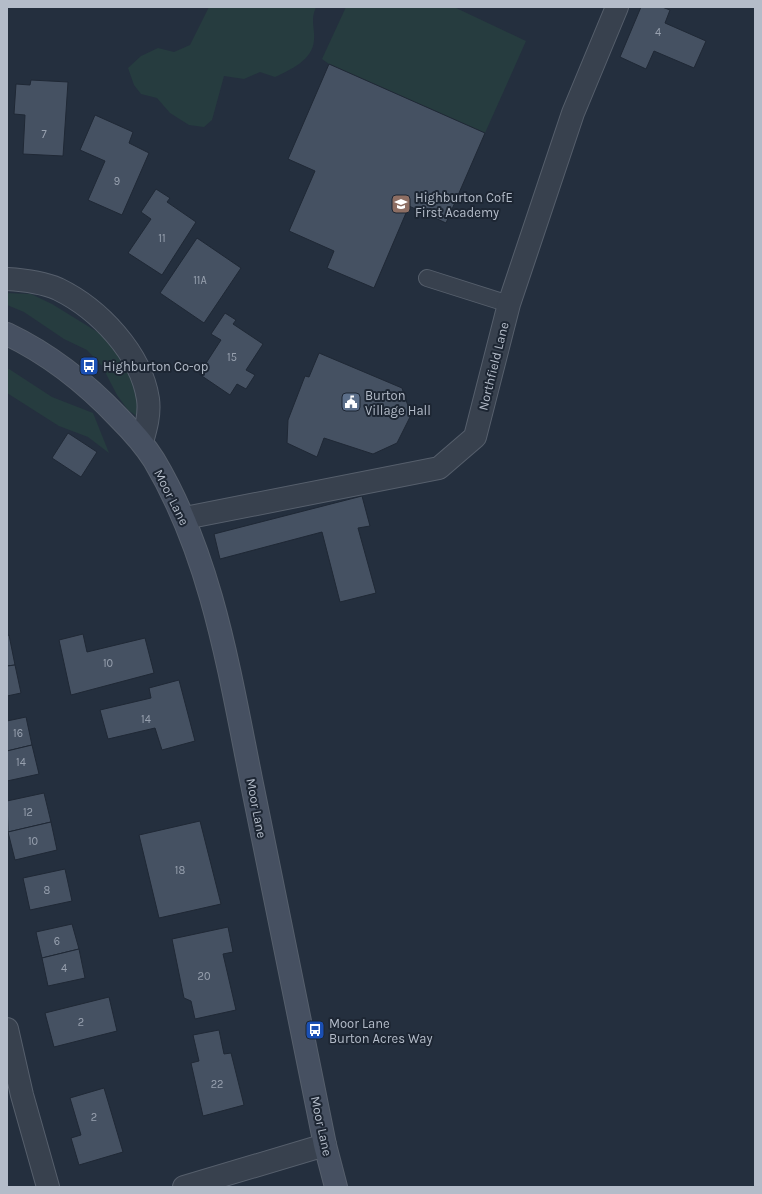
<svg xmlns="http://www.w3.org/2000/svg" width="762" height="1194" font-family="Karla,sans-serif">
<rect width="100%" height="100%" fill="#242f3e"/>
<g fill="#263c3f">
<path d="M209,7H316C310,21 315,27 314,40C313,60 290,70 275,77L260,72L244,79L224,76L212,120L204,127L189,125L170,113L157,98L141,94L134,85L128,68L141,56L158,48L174,52L190,45Z"/>
<path d="M346,7H454L526,41L485,133L329,64L322,59Z"/>
<path d="M7,293L31,294L52,304L112,341L136,386L141,419L128,410L117,395L102,366L87,350L64,339L24,312L7,305Z"/>
<path d="M9,369L52,397L93,413L109,453L88,437L59,426L7,393V370Z"/>
</g>
<g fill="#455162" stroke="#1f2835">
<path d="M641,7H662L670,10L665,23L706,41L694,68L654,51L646,69L620,57Z"/>
<path d="M329,64L485,133L446,223L409,206L374,288L327,268L334,251L289,231L315,171L288,159Z"/>
<path d="M31,80L68,82L63,156L23,154L25,115L14,114L16,84L30,85Z"/>
<path d="M95,115L133,132L129,143L149,153L122,215L88,200L105,161L80,150Z"/>
<path d="M156,189L170,198L167,202L196,222L162,275L128,253L151,219L141,212Z"/>
<path d="M197,238L241,268L204,323L160,293Z"/>
<path d="M225,313L236,320L233,324L263,344L246,370L255,375L246,389L237,384L230,395L199,374L221,340L211,334Z"/>
<path d="M319,353L402,388L411,415L397,443L373,454L324,438L317,457L287,443L288,420L305,376L309,377Z"/>
<path d="M68,433L97,452L81,477L52,458Z"/>
<path d="M362,496L370,526L358,528L376,593L340,602L322,532L220,559L214,534Z"/>
<path d="M83,634L87,652L145,638L154,673L71,695L59,640Z"/>
<path d="M9,635L15,665L7,666V636Z"/>
<path d="M15,665L21,693L7,696V666Z"/>
<path d="M179,680L195,741L162,750L155,728L108,739L100,710L151,698L149,688Z"/>
<path d="M26,717L32,745L7,751V721Z"/>
<path d="M32,745L39,774L7,781V751Z"/>
<path d="M44,793L51,822L8,832L7,801Z"/>
<path d="M200,821L221,904L159,918L139,835Z"/>
<path d="M51,822L57,850L15,860L8,832Z"/>
<path d="M65,869L72,901L30,910L23,878Z"/>
<path d="M72,924L79,949L42,958L36,932Z"/>
<path d="M228,927L233,952L223,954L236,1010L195,1019L191,1001L184,998L172,939Z"/>
<path d="M79,949L85,978L48,986L42,958Z"/>
<path d="M109,997L117,1031L54,1047L45,1013Z"/>
<path d="M219,1030L224,1054L231,1053L244,1105L203,1116L191,1063L199,1061L193,1035Z"/>
<path d="M104,1088L123,1152L79,1165L71,1138L81,1135L70,1098Z"/>
</g>
<g fill="none" stroke-linecap="round" stroke-linejoin="round">
<g stroke="#565f6c" stroke-width="18">
<path id="lane" d="M427,278L509,304"/>
</g>
<g stroke="#565f6c" stroke-width="24">
<g id="street">
<path d="M7,279C24,280 42,282 58,289C99,309 141,353 148,399C150,414 146,428 142,442"/>
<path d="M185,518L439,468L475,437L509,304L573,113L617,7"/>
<path d="M7,1029L22,1095L48,1187"/>
<path d="M184,1187L325,1145"/>
</g>
</g>
<g stroke="#565f6c" stroke-width="24">
<path id="secondary" d="M7,334C51,355 86,383 119,418C132,431 144,444 154,460C213,559 230,676 253,789C277,907 301,1026 325,1145L336,1187"/>
</g>
<use href="#lane" stroke="#38414e" stroke-width="16"/>
<use href="#street" stroke="#38414e" stroke-width="22"/>
<use href="#secondary" stroke="#465061" stroke-width="22"/>
</g>
<defs>
<g id="school-square" transform="scale(1)"><rect x="-9" y="-9" width="18" height="18" rx="4" fill="#8d6e63" stroke="#1d2633"/><path d="M0-5L7-2L0 1L-7-2ZM-4 1L0 2.5L4 1V4Q0 6-4 4Z" fill="#fff"/></g>
<g id="bus-square" transform="scale(1)"><rect x="-9" y="-9" width="18" height="18" rx="4" fill="#1a4fb4" stroke="#1d2633"/><path d="M-5-6H5V4H4V6H2V4H-2V6H-4V4H-5ZM-3.5-4V0h7V-4ZM-3.5 1.2v1.5H-2V1.2ZM2 1.2v1.5H3.5V1.2Z" fill="#fff"/></g>
<g id="civic-square" transform="scale(1)"><rect x="-9" y="-9" width="18" height="18" rx="4" fill="#5c6f8a" stroke="#1d2633"/><path d="M-.6-6.5H3V-4.5H.6V-3L4-1V1h2V6H-6V1h2V-1L-.6-3ZM-1.2 2.5V6h2.4V2.5Z" fill="#fff"/></g>
</defs>
<g fill-rule="evenodd">
<use href="#school-square" x="401" y="204"/>
<use href="#bus-square" x="89" y="366"/>
<use href="#civic-square" x="351" y="402"/>
<use href="#bus-square" x="315" y="1030"/>
</g>
<g text-anchor="middle" stroke-width="4" stroke-linejoin="round" paint-order="stroke">
<g font-size="11" fill="#98a1af">
<text x="658" y="36">4</text>
<text x="44" y="138">7</text>
<text x="117" y="185">9</text>
<text x="162" y="242">11</text>
<text x="200" y="284">11A</text>
<text x="232" y="361">15</text>
<text x="108" y="667">10</text>
<text x="146" y="723">14</text>
<text x="18" y="737">16</text>
<text x="21" y="766">14</text>
<text x="28" y="816">12</text>
<text x="33" y="845">10</text>
<text x="180" y="874">18</text>
<text x="47" y="894">8</text>
<text x="57" y="945">6</text>
<text x="64" y="972">4</text>
<text x="204" y="980">20</text>
<text x="81" y="1026">2</text>
<text x="217" y="1088">22</text>
<text x="94" y="1121">2</text>
</g>
<g font-size="13" fill="#b4bcc9" stroke="#1d2633" text-anchor="start">
<text x="415" y="202">Highburton CofE<tspan x="415" dy="15">First Academy</tspan></text>
<text x="103" y="371">Highburton Co-op</text>
<text x="365" y="400">Burton<tspan x="365" dy="15">Village Hall</tspan></text>
<text x="329" y="1028">Moor Lane<tspan x="329" dy="15">Burton Acres Way</tspan></text>
</g>
<g font-size="13" fill="#b4bcc9" stroke="#1d2633">
<text transform="translate(493 366) rotate(-76)" y="5">Northfield Lane</text>
<text transform="translate(172 497) rotate(63)" y="5">Moor Lane</text>
<text transform="translate(257 808) rotate(79)" y="5">Moor Lane</text>
<text transform="translate(322 1126) rotate(78)" y="5">Moor Lane</text>
</g>
</g>
<rect width="762" height="1194" fill="none" stroke="#b4bcc9" stroke-width="16"/>
</svg>
